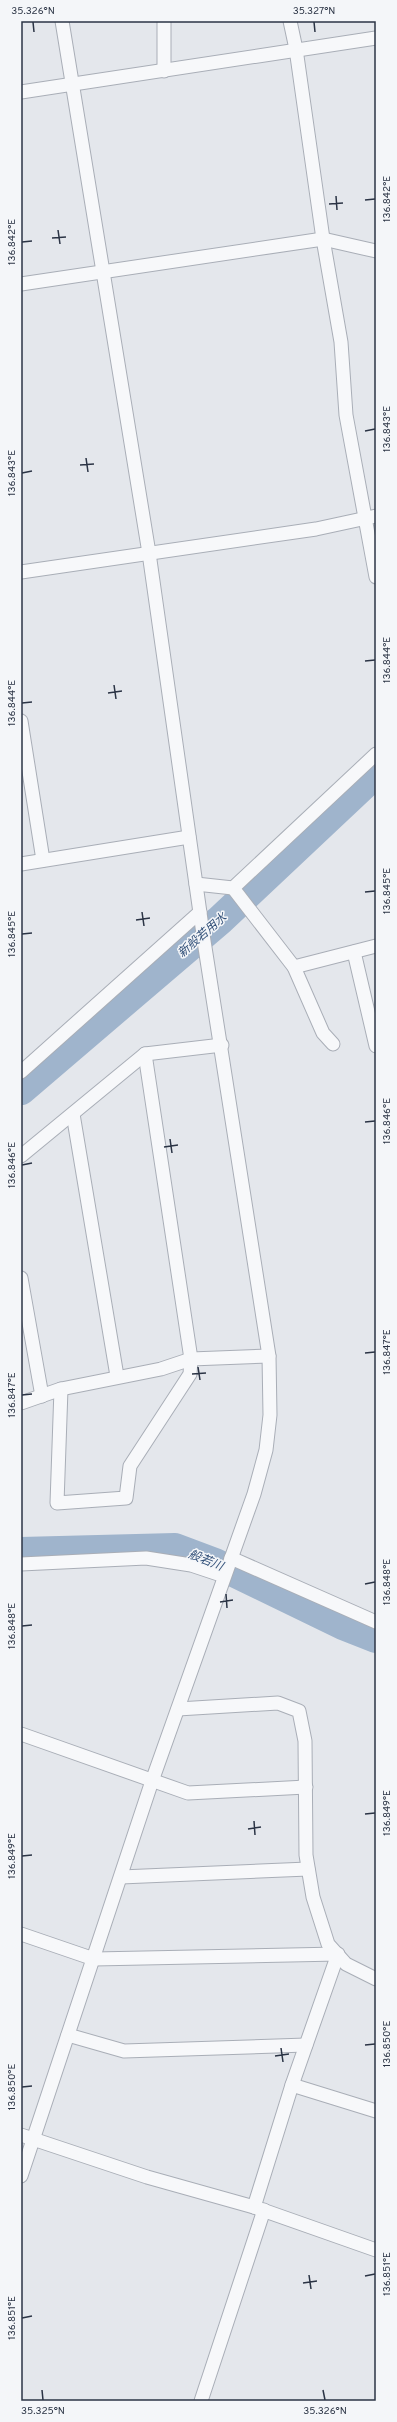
<svg xmlns="http://www.w3.org/2000/svg" width="397" height="2422" font-family="Overpass,'Noto Sans JP',sans-serif">
<rect width="100%" height="100%" fill="#e4e7ec"/>
<g fill="none" stroke-linecap="round" stroke-linejoin="round">
<g stroke="#9fb4cc" stroke-width="30">
<path d="M21,1090L220,920L376,773"/>
<path d="M21,1552L175,1548L215,1563L343,1625L376,1638"/>
</g>
<g stroke="#a9aeb7" stroke-width="15">
<g id="minor">
<path d="M164,21V71"/>
<path d="M290,21L296,49L323,239L341,342L346,415L376,577"/>
<path d="M21,92L376,38"/>
<path d="M21,284L323,239L376,251"/>
<path d="M21,572L316,529L376,516"/>
<path d="M21,721L43,860"/>
<path d="M21,864L189,837"/>
<path d="M196,884L233,888L376,754"/>
<path d="M233,888L294,967L323,1033L333,1044"/>
<path d="M354,952L376,1046"/>
<path d="M294,967L376,946"/>
<path d="M21,1072L200,912"/>
<path d="M73,1114L117,1376"/>
<path d="M21,1156L145,1054L222,1045"/>
<path d="M21,1278L42,1396"/>
<path d="M61,1389L57,1503L126,1498L130,1466L190,1374L191,1359L145,1054"/>
<path d="M21,1403L61,1389L161,1369L191,1359L269,1356"/>
<path d="M231,1558L376,1622"/>
<path d="M21,1564L146,1558L191,1565L224,1576"/>
<path d="M178,1709L278,1703L299,1711L305,1741L306,1855L313,1897L328,1944L346,1964L376,1979"/>
<path d="M21,1734L188,1793L306,1787"/>
<path d="M121,1877L308,1869"/>
<path d="M21,1934L94,1959L338,1954L292,2085L254,2207"/>
<path d="M68,2035L124,2051L306,2045"/>
<path d="M292,2085L376,2111"/>
<path d="M21,2135L147,2177L254,2207L376,2250"/>
<path d="M21,2176L152,1781L254,1494L266,1450L270,1415L269,1356L204,941L149,553L62,21"/>
<path d="M201,2401L264,2210"/>
</g>
</g>
<use href="#minor" stroke="#f7f8fa" stroke-width="13"/>
</g>
<path fill="none" stroke="#2b3445" stroke-width="1.5" d="M33,22L34,32M314,22L315,32M336,196L337,210M365,200L375,199M329,204L343,203M58,230L60,244M52,238L66,237M22,242L32,241M365,431L375,429M86,458L88,472M80,465L94,464M22,473L32,471M365,661L375,660M114,685L116,699M108,693L122,691M22,703L32,702M365,892L375,891M142,912L144,926M136,920L150,918M22,934L32,933M365,1122L375,1121M170,1139L172,1153M164,1147L178,1145M22,1165L32,1163M365,1353L375,1352M198,1367L200,1380M192,1374L206,1373M22,1395L32,1394M365,1584L375,1582M226,1594L227,1608M220,1602L233,1600M22,1626L32,1625M365,1814L375,1813M254,1821L255,1835M248,1829L261,1827M22,1856L32,1855M365,2045L375,2044M281,2048L283,2062M275,2056L289,2054M22,2087L32,2086M309,2275L311,2289M365,2276L375,2274M303,2283L317,2281M22,2318L32,2316M42,2390L43,2400M323,2390L325,2400"/>
<g text-anchor="middle" stroke-width="3" stroke-linejoin="round" paint-order="stroke">
<g font-size="12" font-style="italic" fill="#34527a" stroke="#f4f6f9">
<text transform="translate(202 935) rotate(-41)" y="4">新般若用水</text>
<text transform="translate(206 1560) rotate(22)" y="4">般若川</text>
</g>
</g>
<rect width="397" height="2422" fill="none" stroke="#f4f6f9" stroke-width="44"/>
<rect x="22" y="22" width="353" height="2378" fill="none" stroke="#2b3445" stroke-width="1.5"/>
<g font-size="10" text-anchor="middle" fill="#2b3445">
<text x="33" y="14">35.326°N</text>
<text x="314" y="14">35.327°N</text>
<text transform="translate(386 199) rotate(-90)" y="4">136.842°E</text>
<text transform="translate(11 242) rotate(-90)" y="4">136.842°E</text>
<text transform="translate(386 429) rotate(-90)" y="4">136.843°E</text>
<text transform="translate(11 473) rotate(-90)" y="4">136.843°E</text>
<text transform="translate(386 660) rotate(-90)" y="4">136.844°E</text>
<text transform="translate(11 703) rotate(-90)" y="4">136.844°E</text>
<text transform="translate(386 891) rotate(-90)" y="4">136.845°E</text>
<text transform="translate(11 934) rotate(-90)" y="4">136.845°E</text>
<text transform="translate(386 1121) rotate(-90)" y="4">136.846°E</text>
<text transform="translate(11 1165) rotate(-90)" y="4">136.846°E</text>
<text transform="translate(386 1352) rotate(-90)" y="4">136.847°E</text>
<text transform="translate(11 1395) rotate(-90)" y="4">136.847°E</text>
<text transform="translate(386 1582) rotate(-90)" y="4">136.848°E</text>
<text transform="translate(11 1626) rotate(-90)" y="4">136.848°E</text>
<text transform="translate(386 1813) rotate(-90)" y="4">136.849°E</text>
<text transform="translate(11 1856) rotate(-90)" y="4">136.849°E</text>
<text transform="translate(386 2044) rotate(-90)" y="4">136.850°E</text>
<text transform="translate(11 2087) rotate(-90)" y="4">136.850°E</text>
<text transform="translate(386 2274) rotate(-90)" y="4">136.851°E</text>
<text transform="translate(11 2318) rotate(-90)" y="4">136.851°E</text>
<text x="43" y="2414">35.325°N</text>
<text x="325" y="2414">35.326°N</text>
</g>
</svg>
